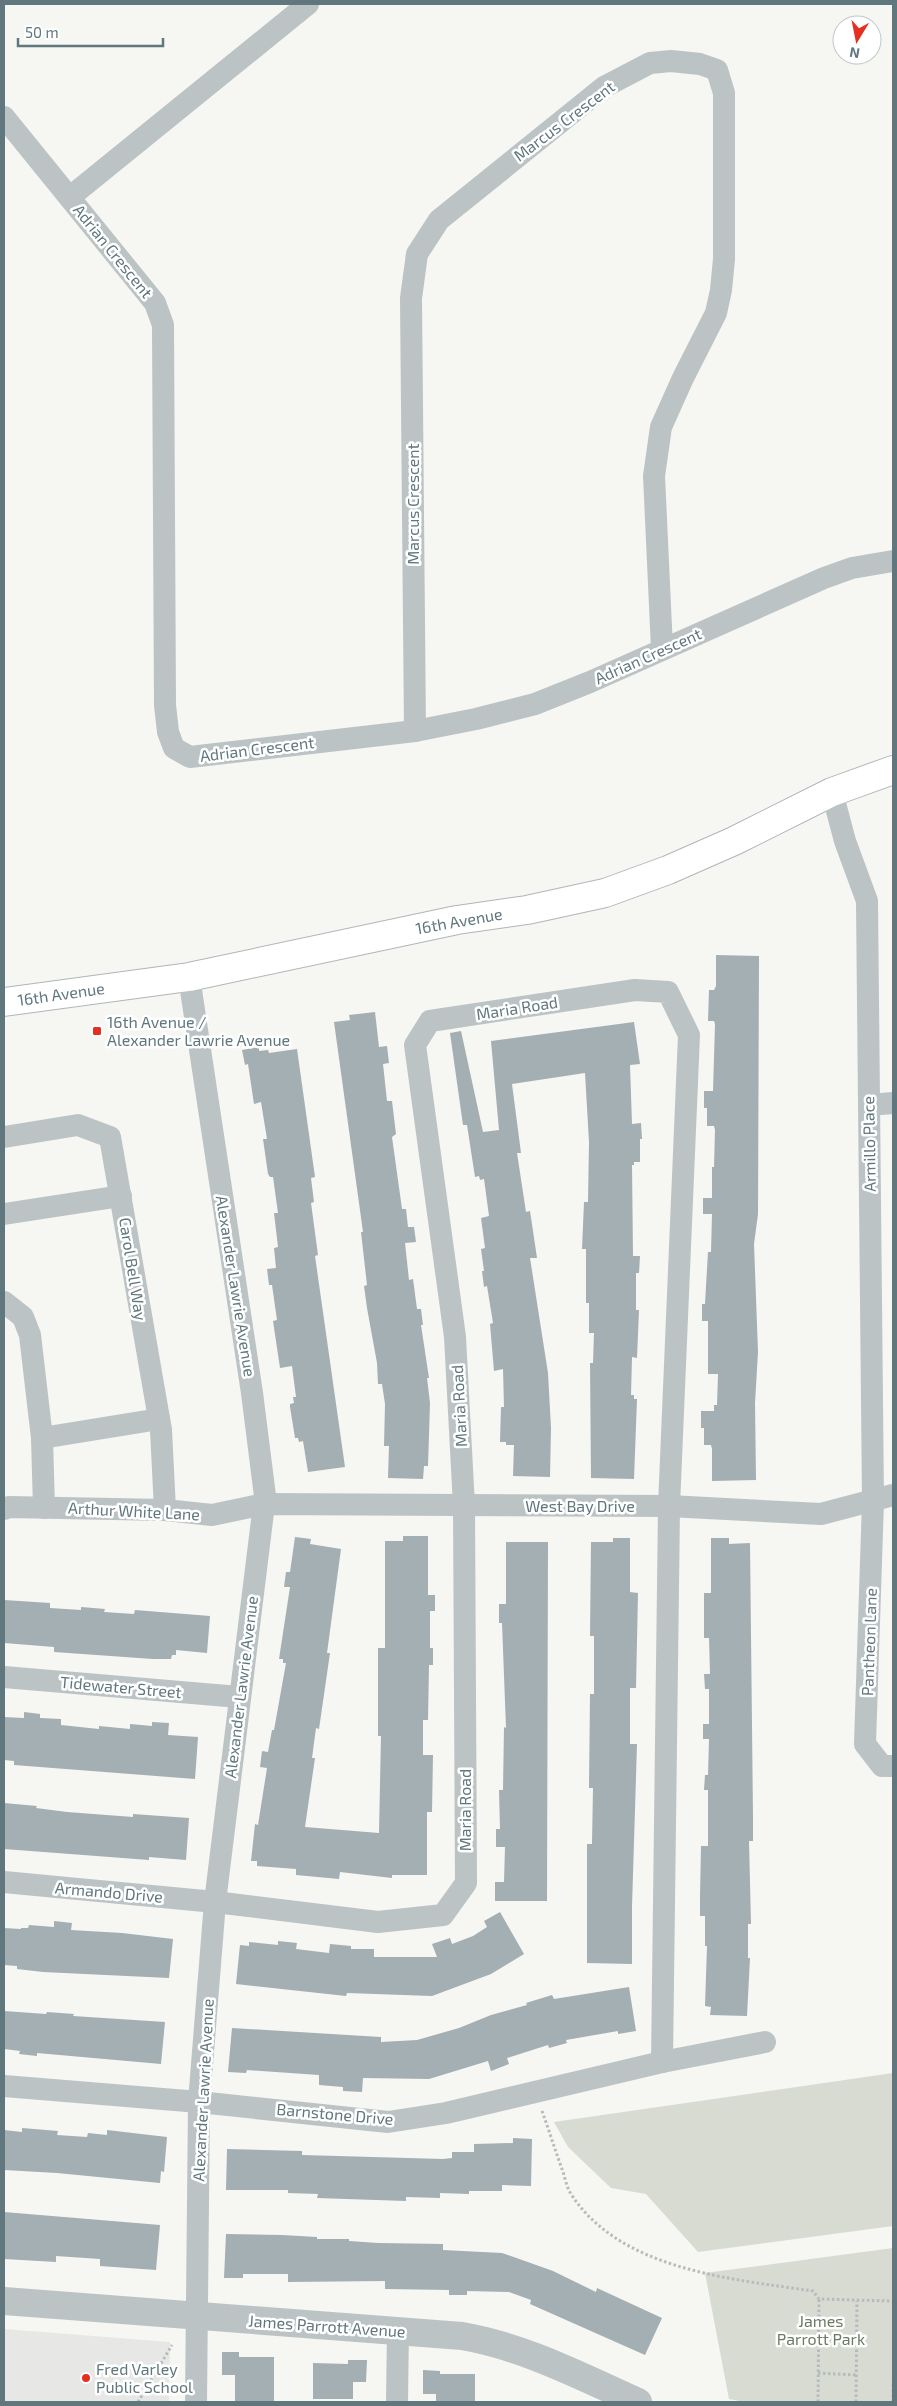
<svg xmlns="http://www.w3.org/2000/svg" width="897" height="2406" font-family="'Exo 2',sans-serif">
<rect width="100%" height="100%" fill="#f6f6f2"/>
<path fill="#e7e7e6" d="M4,2329L170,2342L169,2402H4Z"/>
<g fill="#d7dbd2">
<path d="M893,2073V2226L698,2252L646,2194L611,2188L568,2147L554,2122Z"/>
<path d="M893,2248V2402H745L729,2399L705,2273Z"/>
</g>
<g fill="#a3afb2">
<path d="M716,955L759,956L758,1214L754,1244L758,1352L755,1403L756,1480L712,1481V1449L711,1445H704V1428H701V1411H714V1405H717L718,1374H708V1321H702V1304H705L708,1252H711L712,1214H703V1198H712V1167H714L715,1130L714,1126H707V1108H704V1091H713L715,1024L714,1021H708L709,990H714L716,986Z"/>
<path d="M375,1012L379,1047L387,1046L389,1063L383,1064L387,1101H392L396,1134L392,1137L402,1209H406L408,1227H414L416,1242L405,1243L409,1280L413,1279L417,1309H421L423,1325H421L429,1378H427L430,1403L428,1466H424L423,1479L388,1478L389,1446H384L385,1404L382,1384H378L377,1363L367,1308L364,1286L367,1285L361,1232H363L334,1022L350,1020L349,1015Z"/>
<path d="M634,1022L640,1064L630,1065L632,1124L641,1123L642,1139H640V1162H634V1165H632L633,1256H640L639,1273H636V1310H639L637,1358L632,1357L631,1395H634V1399H637L634,1479L591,1478L590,1363H593L594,1333H589V1303H586V1249H582L584,1202H588L589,1142L585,1073L512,1084L521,1153H517L526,1212L530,1211L537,1258H530L548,1373L551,1428L550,1477L513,1476L514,1445H506V1442H500L501,1407H504L503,1369L494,1371L490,1324L493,1323L487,1286L484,1287L482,1271H484L481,1249L485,1248L481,1218L489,1216L484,1179L480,1180L479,1176L475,1177L467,1125H463L450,1033L461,1031L483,1132L499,1130L491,1041Z"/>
<path d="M259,1047V1051L268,1050L269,1053L297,1049L315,1177L311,1178L314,1202L311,1203L318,1255L315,1256L345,1467L308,1472L303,1441L299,1442L298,1438H295L290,1407V1404L294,1403L293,1397H296L292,1366L280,1368L273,1321L277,1320L272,1285H269L267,1269L276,1268L274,1248L278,1247L274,1213H278L273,1177H270L268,1174L263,1139H267L261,1102L254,1104L248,1064L245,1065L242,1050Z"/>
<path d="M403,1536H428V1595H435V1611H430V1648H433V1665H429L428,1720H423V1755H433L432,1812H427V1875H392V1878L340,1872L339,1879L296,1875V1869L257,1866V1861H251L255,1824L258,1825L267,1768L260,1767L262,1751L268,1752L272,1730H274L286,1663H283V1659H279L290,1587H284L286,1572H290L295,1537L311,1539L310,1544L341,1549L327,1653H330L319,1729L316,1728L312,1758H315L305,1827L379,1833L381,1736H378V1648H385V1541H403Z"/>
<path d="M613,1538H630V1592L638,1593L636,1688H630V1744H637L632,1907V1964L587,1963V1844H592L593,1788H589L590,1694H594V1636H590L591,1542H613Z"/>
<path d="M711,1538H729V1544L750,1543L753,1817V1841H749L751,1924H748V1958H750L747,2016L710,2015L711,2007L705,2006L707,1946H705V1916H700V1897L701,1846H708V1790H704L705,1775H708L709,1739H703V1724H709V1689H705L704,1674H710L709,1638H704V1593H711Z"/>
<path d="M506,1542H548L547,1901H495V1882H504L505,1847H496V1829H500L499,1790H503L504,1727L506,1728L502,1623H499V1604H506Z"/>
<path d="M4,1600L50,1603V1608L81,1610V1607L105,1609L104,1612L134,1614L135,1610L210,1616L207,1653L176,1650V1655H172L171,1659H153L54,1652V1647L4,1643Z"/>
<path d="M24,1712L40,1714V1718L61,1719V1725L99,1729V1726L130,1729V1724L152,1726V1722L169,1723L168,1735L198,1737L195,1779L14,1765V1761L4,1760V1717L24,1718Z"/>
<path d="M4,1803L37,1806L36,1808L67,1812L133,1817V1814L189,1818L186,1860L149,1857V1860L4,1849Z"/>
<path d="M500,1912L524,1954L491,1974L432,1996L347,1993L346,1996L236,1984L240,1945L249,1946V1942L278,1945V1941L297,1943L296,1949L329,1953L330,1944L351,1946V1949H374V1957H437L432,1944L450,1938L452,1944L473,1936L487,1927L484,1921Z"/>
<path d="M54,1921L72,1923L71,1930L122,1933L173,1939L169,1978L43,1972L17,1969V1966L4,1965V1928L21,1929V1928H28L29,1925L54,1927Z"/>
<path d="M629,1987L636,2031L618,2034V2031L566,2040L567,2043L549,2048L548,2045L507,2058L509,2064L491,2071L488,2061L429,2079L363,2078L362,2092L343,2091V2087L319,2085V2075L247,2070L246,2073L228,2072L232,2028L381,2037V2042L417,2040L459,2028L491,2015L527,2005L526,2003L552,1995L554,1999Z"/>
<path d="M4,2011L46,2014L47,2012L74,2014L73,2016L165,2022L161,2064L37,2053V2056L19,2054L20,2051L4,2049Z"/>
<path d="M22,2128L58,2131L57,2135L87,2137L88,2133L107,2135V2130L167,2137L164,2172L161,2171L160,2183L57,2173L4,2170V2130L22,2132Z"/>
<path d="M513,2138L532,2139L531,2186L502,2185V2191H469V2194L440,2193V2198L406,2197V2201L317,2198L318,2194L288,2193V2190H226L227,2149L302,2151V2155L443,2159L452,2158V2152H474V2144L513,2143Z"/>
<path d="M4,2212L160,2225L156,2270L100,2266V2259L56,2256V2262L4,2259Z"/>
<path d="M226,2234L282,2235L317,2237V2239H349V2241L378,2243L443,2244V2250L502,2253L553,2271L596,2292L597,2288L662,2318L645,2355L530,2304L531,2300L509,2292L467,2291V2295H449V2290L385,2289V2281L288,2282V2274H243V2278H224Z"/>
<path d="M222,2352H239V2357H274V2402H235V2375H222Z"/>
<path d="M348,2360H367L366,2382H353V2399H313V2363L348,2364Z"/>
<path d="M423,2370L440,2371V2374H475V2402H436V2394H423Z"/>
</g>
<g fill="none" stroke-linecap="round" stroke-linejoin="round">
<g stroke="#aeb7ba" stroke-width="30">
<path id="secondary" d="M4,1002L189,977L457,920L527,910L605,893L668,870L734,841L832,792L893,770"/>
</g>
<g stroke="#b6bbbd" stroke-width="3" stroke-dasharray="2.5 2.5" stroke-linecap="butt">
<path d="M542,2111C549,2130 555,2150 562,2169C565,2177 566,2186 571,2194C620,2270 731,2279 813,2291L819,2299L893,2301"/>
<path d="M819,2339H857"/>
<path d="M818,2373L856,2375"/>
<path d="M138,2402L172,2345"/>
<path d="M818,2402L819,2299"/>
<path d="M856,2402L857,2301"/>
<path d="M893,2402V2381"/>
</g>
<g stroke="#bcc3c5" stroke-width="22">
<path d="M4,117L155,303L163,325L165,705L168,732L174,748L190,757L415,731L476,719L535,704L590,682L824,578L852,568L893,561"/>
<path d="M70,197L308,4"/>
<path d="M415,731L411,298L417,254L439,220L604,87L650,63L671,61L700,64L717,70L724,93V259L721,290L716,313L683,378L661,427L654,476L662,649"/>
<path d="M832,792L845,841L867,901L873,1501L865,1744L882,1766H893"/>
<path d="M189,977L252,1393L265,1496L215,1902L199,2102L196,2402"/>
<path d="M869,1105L893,1103"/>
<path d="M4,1137L78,1125L110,1137L161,1430L165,1510"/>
<path d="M4,1214L121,1196"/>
<path d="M4,1302L23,1317L30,1335L42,1438L44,1508"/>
<path d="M42,1438L159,1419"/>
<path d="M4,1509L9,1507L165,1510L212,1515L264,1504L669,1506L821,1514L893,1495"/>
<path d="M4,1677L239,1697"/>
<path d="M4,1882L215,1902L378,1922L443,1915L466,1883L464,1506L455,1337L415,1045L430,1021L635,990L668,992L689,1035L669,1506L662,2062"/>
<path d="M4,2086L199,2102L388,2122L446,2113L662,2062L765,2042"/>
<path d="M397,2402L398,2330"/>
</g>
<path stroke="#bcc3c5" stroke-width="28" d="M4,2301L462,2336C525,2347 580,2376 638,2402"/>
<use href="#secondary" stroke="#fff" stroke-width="28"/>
</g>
<g fill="#e62f23" stroke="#fff" stroke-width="2">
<rect x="92" y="1026" width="10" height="10" rx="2.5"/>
<circle cx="86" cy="2378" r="5"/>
</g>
<g text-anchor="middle" stroke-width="5" stroke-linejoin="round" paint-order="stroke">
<g font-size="16" fill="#60777e" stroke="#fff">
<text transform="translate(564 121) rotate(-37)" y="6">Marcus Crescent</text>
<text transform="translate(113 251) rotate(51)" y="6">Adrian Crescent</text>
<text transform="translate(413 504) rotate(-90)" y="6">Marcus Crescent</text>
<text transform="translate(648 656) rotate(-24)" y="6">Adrian Crescent</text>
<text transform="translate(257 749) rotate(-7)" y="6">Adrian Crescent</text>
<text transform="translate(459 921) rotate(-10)" y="6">16th Avenue</text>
<text transform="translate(61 994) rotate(-8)" y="6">16th Avenue</text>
<text transform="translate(517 1008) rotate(-9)" y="6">Maria Road</text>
<text transform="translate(869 1144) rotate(-91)" y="6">Armillo Place</text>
<text transform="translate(133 1269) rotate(81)" y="6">Carol Bell Way</text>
<text transform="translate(236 1286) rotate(81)" y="6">Alexander Lawrie Avenue</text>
<text transform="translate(459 1406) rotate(-93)" y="6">Maria Road</text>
<text x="580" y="1512">West Bay Drive</text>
<text transform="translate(134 1511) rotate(3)" y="6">Arthur White Lane</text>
<text transform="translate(869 1642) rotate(-88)" y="6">Pantheon Lane</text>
<text transform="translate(121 1687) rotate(5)" y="6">Tidewater Street</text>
<text transform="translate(241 1687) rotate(-83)" y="6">Alexander Lawrie Avenue</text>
<text transform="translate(465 1810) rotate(-90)" y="6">Maria Road</text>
<text transform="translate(109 1892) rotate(5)" y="6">Armando Drive</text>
<text transform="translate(203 2090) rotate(-87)" y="6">Alexander Lawrie Avenue</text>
<text transform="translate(335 2114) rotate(5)" y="6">Barnstone Drive</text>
<text transform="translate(327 2326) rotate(4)" y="6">James Parrott Avenue</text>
</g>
<g font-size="16" fill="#60777e" stroke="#fff" text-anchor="start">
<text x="107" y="1028">16th Avenue /<tspan x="107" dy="18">Alexander Lawrie Avenue</tspan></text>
<text x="96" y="2375">Fred Varley<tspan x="96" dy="18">Public School</tspan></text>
</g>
<g font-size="16" fill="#6c7b63" stroke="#fff">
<text x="821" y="2327">James<tspan x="821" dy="18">Parrott Park</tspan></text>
</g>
</g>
<rect width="897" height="2406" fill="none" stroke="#60777e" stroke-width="10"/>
<g transform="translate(857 40) rotate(190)"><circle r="24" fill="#ffffff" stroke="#bfc9cb"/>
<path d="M0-4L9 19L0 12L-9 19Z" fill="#e62f23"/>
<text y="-8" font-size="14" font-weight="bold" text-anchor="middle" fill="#60777e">N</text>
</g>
<path d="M18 38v8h145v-8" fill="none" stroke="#60777e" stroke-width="2.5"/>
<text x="25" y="38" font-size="15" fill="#60777e" stroke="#ffffff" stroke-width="4" paint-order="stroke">50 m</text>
</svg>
